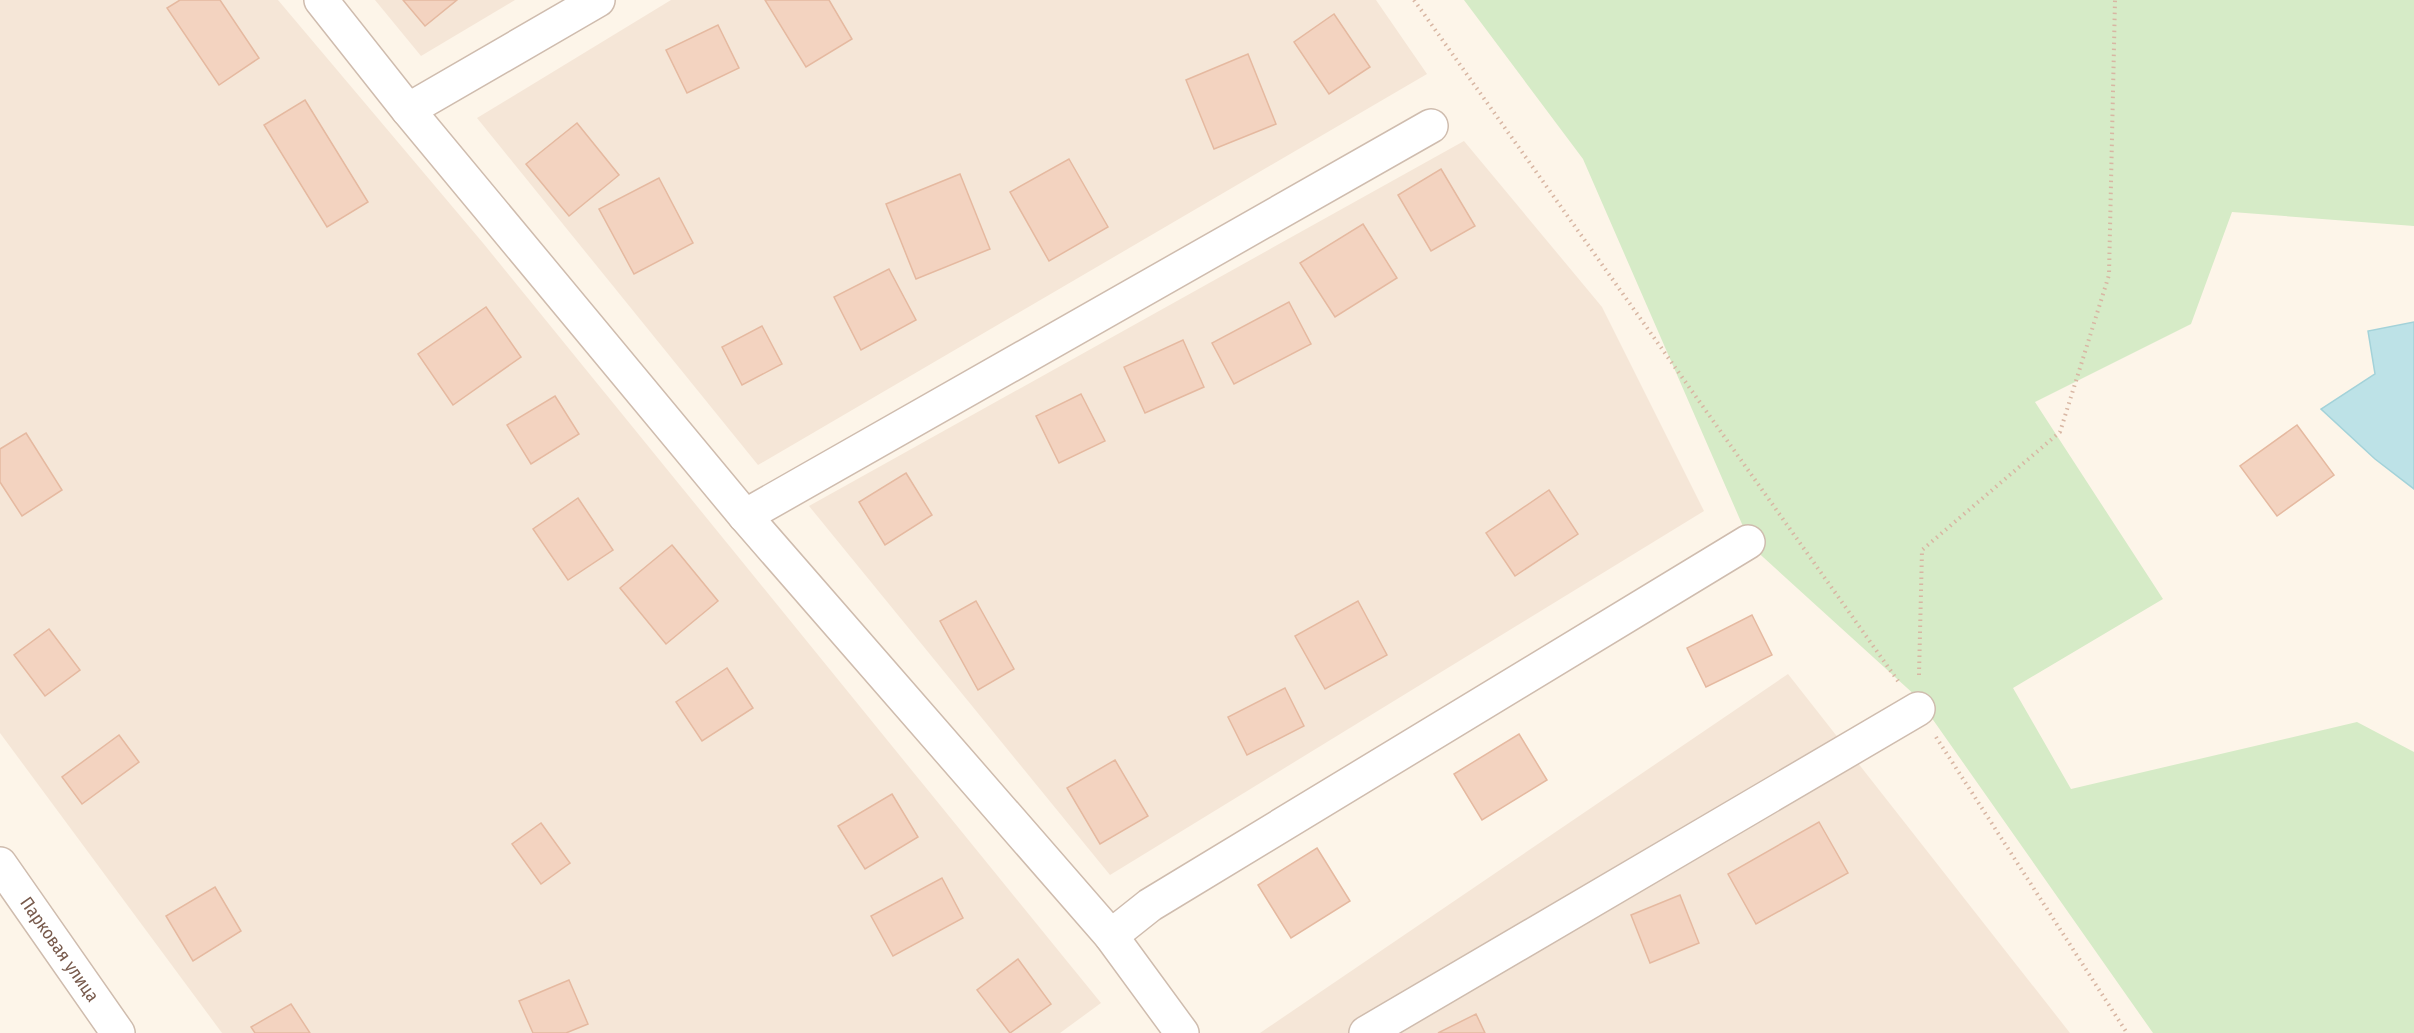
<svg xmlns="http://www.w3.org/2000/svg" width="2414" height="1033" font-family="'Fira Sans Condensed',sans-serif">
<rect width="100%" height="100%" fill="#fdf5e9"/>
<g fill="#f5e6d7">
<path d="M0,0H278L483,243L1101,1003L1060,1033H222L0,733Z"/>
<path d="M375,0H515L421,56Z"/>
<path d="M671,0H1376L1427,74L758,465L477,118Z"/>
<path d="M1464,141L1602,307L1704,511L1110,875L809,506Z"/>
<path d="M1788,674L2070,1033H1260Z"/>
</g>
<path fill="#d6ebc7" d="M1464,0H2414V226L2232,212L2191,324L2035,402L2163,599L2013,688L2071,789L2357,722L2414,752V1033H2153L1917,697L1752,547L1583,159Z"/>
<path fill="#bde2e7" stroke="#a3d2d9" stroke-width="1.5" d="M2414,322V489L2375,459L2321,409L2375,374L2368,331Z"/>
<g fill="#f3d3c0" stroke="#e5b9a0" stroke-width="1.5">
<path d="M180,0H220L259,58L219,85L167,8Z"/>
<path d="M403,0H457L425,26Z"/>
<path d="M765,0H829L852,39L806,67Z"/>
<path d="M1334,14L1370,67L1329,94L1294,42Z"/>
<path d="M718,25L739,68L687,93L666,50Z"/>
<path d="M1248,54L1276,124L1214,149L1186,80Z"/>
<path d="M305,100L368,202L327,227L264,125Z"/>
<path d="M577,123L619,175L569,216L526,164Z"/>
<path d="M1069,159L1108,227L1049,261L1010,192Z"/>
<path d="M1441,169L1475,226L1431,251L1398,195Z"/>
<path d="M960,174L990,249L916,279L886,204Z"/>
<path d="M659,178L693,243L634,274L599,209Z"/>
<path d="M1363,224L1397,278L1335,317L1300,263Z"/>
<path d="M889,269L916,320L861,350L834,297Z"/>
<path d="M1289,302L1311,344L1234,384L1212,343Z"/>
<path d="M486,307L521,357L453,405L418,354Z"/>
<path d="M762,326L782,364L742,385L722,347Z"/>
<path d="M1183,340L1204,387L1145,413L1124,367Z"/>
<path d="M1081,394L1105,441L1059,463L1036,416Z"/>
<path d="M555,396L579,434L531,464L507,425Z"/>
<path d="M2297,425L2334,475L2277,516L2240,466Z"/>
<path d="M26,433L62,490L22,516L0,482V449Z"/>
<path d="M906,473L932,515L885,545L859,502Z"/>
<path d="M1549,490L1578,534L1515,576L1486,533Z"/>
<path d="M578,498L613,550L568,580L533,529Z"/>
<path d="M672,545L718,601L666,644L620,588Z"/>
<path d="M976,601L1014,669L978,690L940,621Z"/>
<path d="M1358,601L1387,655L1325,689L1295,636Z"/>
<path d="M1752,615L1772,655L1706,687L1687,648Z"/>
<path d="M49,629L80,670L45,696L14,655Z"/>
<path d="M727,668L753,708L702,741L676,702Z"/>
<path d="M1285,688L1304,726L1247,755L1228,717Z"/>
<path d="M1519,734L1547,780L1482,820L1454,774Z"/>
<path d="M119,735L139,762L82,804L62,777Z"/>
<path d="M1115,760L1148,816L1100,844L1067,788Z"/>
<path d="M892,794L918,837L865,869L838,826Z"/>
<path d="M1819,822L1848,873L1756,924L1728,874Z"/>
<path d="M541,823L570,863L541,884L512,844Z"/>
<path d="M1317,848L1350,901L1291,938L1258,885Z"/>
<path d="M942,878L963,918L893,956L871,916Z"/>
<path d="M215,887L241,931L193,961L166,916Z"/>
<path d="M1680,895L1699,943L1650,963L1631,915Z"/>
<path d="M1018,959L1051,1004L1010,1033L977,990Z"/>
<path d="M569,980L588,1024L566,1033H533L519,1001Z"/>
<path d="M291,1004L310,1033H255L251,1027Z"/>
<path d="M1476,1014L1485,1033H1438Z"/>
</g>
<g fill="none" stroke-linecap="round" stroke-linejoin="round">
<g stroke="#cfbcae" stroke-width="36">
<g id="minor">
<path d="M321,0L408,110L745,516L1111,936L1182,1033"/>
<path d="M408,110L598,0"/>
<path d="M745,516L1431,126"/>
<path id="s1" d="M0,864L118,1033"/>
<path d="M1111,936L1150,905L1748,542"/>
<path d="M1366,1033L1918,709"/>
</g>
</g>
<g stroke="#d8b6a3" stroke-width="4" stroke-dasharray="1.5 4.5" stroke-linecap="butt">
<path d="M1414,0L1898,681"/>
<path d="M1919,675L1922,550L2060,432L2109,275L2115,0"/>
<path d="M1936,737L2127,1033"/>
</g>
<use href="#minor" stroke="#fff" stroke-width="33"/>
</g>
<g text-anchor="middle" stroke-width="4.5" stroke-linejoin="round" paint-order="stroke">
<g font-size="18" fill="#785a4c" stroke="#fff9f0">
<text dy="6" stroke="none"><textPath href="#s1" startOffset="104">Парковая улица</textPath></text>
</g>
</g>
</svg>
